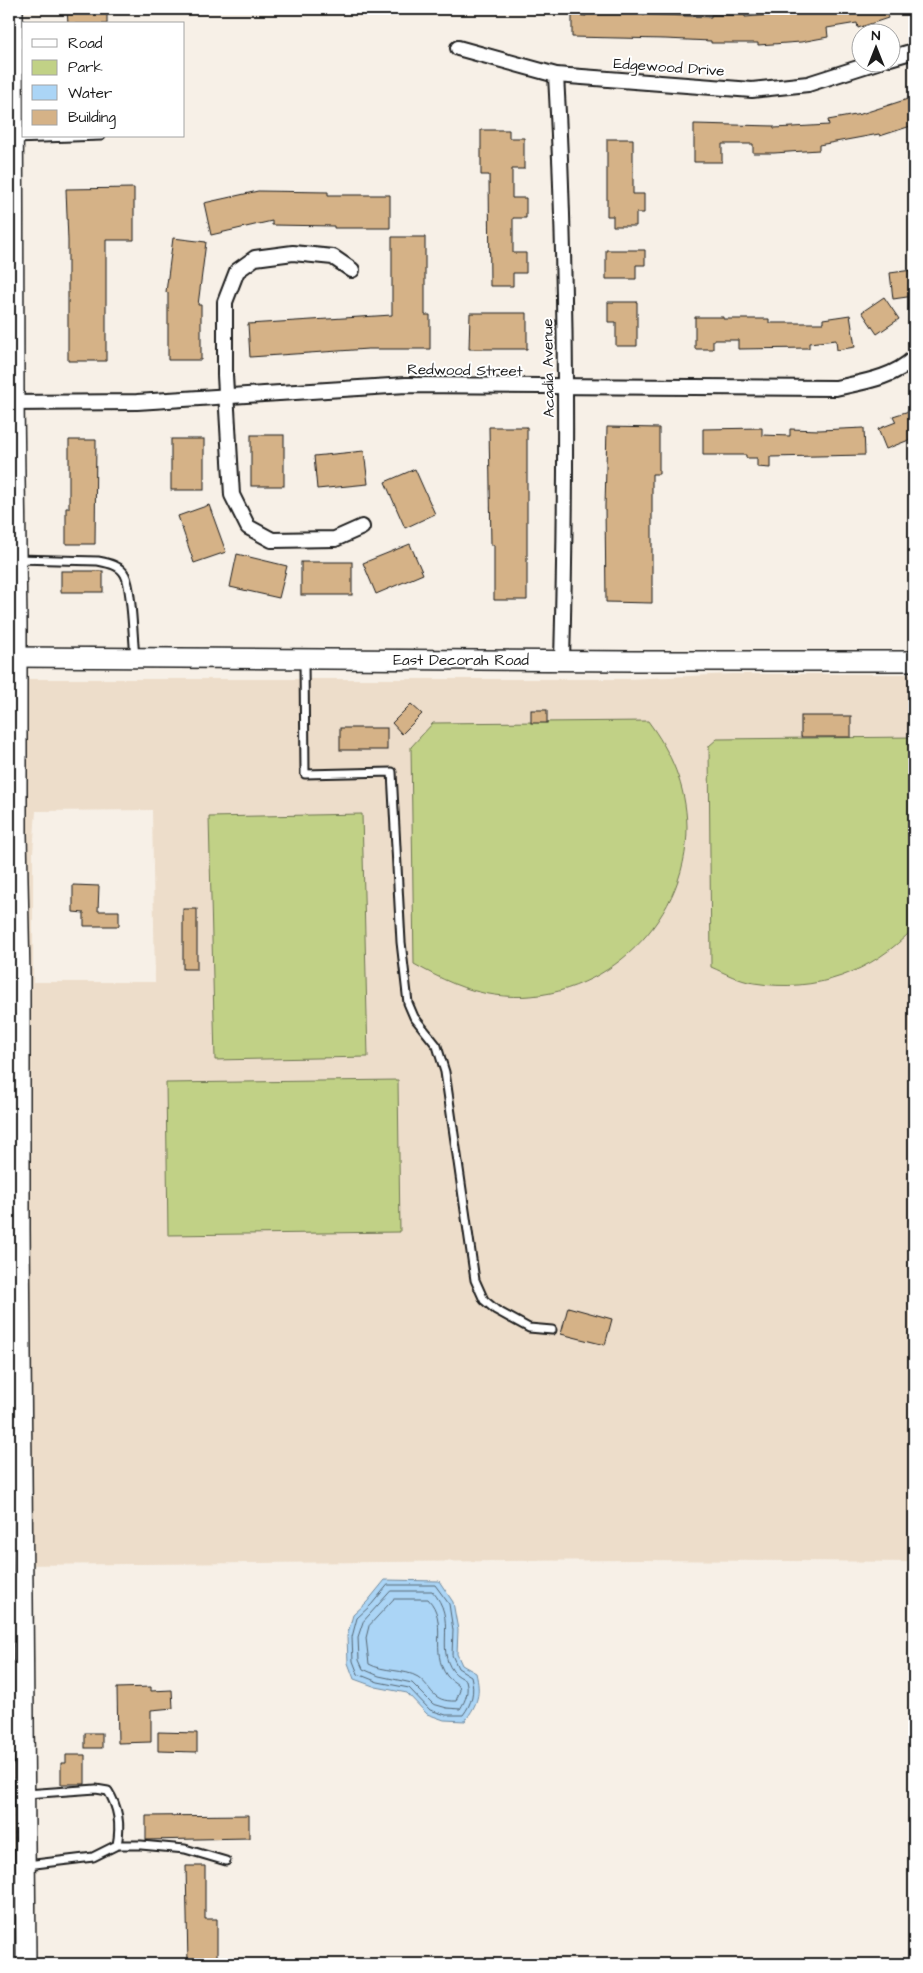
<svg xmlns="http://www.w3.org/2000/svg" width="923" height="1973" font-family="'Architects Daughter',sans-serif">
<rect width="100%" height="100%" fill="#f7f0e7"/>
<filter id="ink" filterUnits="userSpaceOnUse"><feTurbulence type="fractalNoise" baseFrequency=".02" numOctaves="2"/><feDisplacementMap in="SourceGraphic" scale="10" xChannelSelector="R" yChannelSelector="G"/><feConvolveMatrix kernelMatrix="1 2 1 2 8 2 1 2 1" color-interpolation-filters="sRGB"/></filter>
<g filter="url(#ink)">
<g fill="#edddca" fill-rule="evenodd">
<path d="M732,674H914V1562L636,1560L9,1565V679H627ZM152,810L155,982H33V853L36,811Z"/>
<path d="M9,1572L14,1877H9Z"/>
</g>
<g fill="#c1d186" stroke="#6e7651">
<path d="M648,721C671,752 686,786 687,826C688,926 595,1009 495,995C465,991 441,979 414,964L411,747L433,723Z"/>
<path d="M914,737V928C871,973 816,993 754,983C739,981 725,973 711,967L709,746L717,739Z"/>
<path d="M362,814L368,1057L215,1060L209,817Z"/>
<path d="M398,1080L400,1232L168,1235L166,1083Z"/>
</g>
<path fill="#abd5f6" stroke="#728b9f" d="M385,1580L439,1581L453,1602L458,1630L457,1654L462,1665L476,1673C481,1694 478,1703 465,1721L444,1720L427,1714L407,1693L376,1687L354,1679L348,1663L347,1636L353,1615L367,1602Z"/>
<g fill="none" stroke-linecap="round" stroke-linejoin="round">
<g stroke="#556673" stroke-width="1">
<path d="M388,1585H435L449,1604L453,1630L452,1655L458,1668L471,1676C475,1692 472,1703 463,1715H446L430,1710L409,1688L378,1682L358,1674L353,1661L352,1637L357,1618L371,1605Z"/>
<path d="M391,1591H432C458,1619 435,1648 453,1671C456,1675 462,1678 466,1680C469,1691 466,1700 460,1709L447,1708L433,1704L412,1683L379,1676L363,1669L359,1660L358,1637L363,1622Z"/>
<path d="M394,1599H428C449,1621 429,1651 447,1676C450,1680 455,1682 459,1686L460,1690L456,1701C431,1702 433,1688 418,1677C405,1669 383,1672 369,1664L366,1638L369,1626Z"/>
</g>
</g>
<g fill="#d5b287" stroke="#1c1c1c">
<path d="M67,9H107V24H68Z"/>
<path d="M805,9H885L888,18L858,28L857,23L827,28L828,37L801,42L758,45V43H711V41L665,39L572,37V15L586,16L587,12L711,17V15H745V17L806,12Z"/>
<path d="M914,97V125L880,136L879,134L819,145V150L774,153H753V144H722V162H694V124L774,126V128L829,125L828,120L861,114Z"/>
<path d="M481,130H509V138H524V169H512V198H526V218H513V253H526V273H513V286H490L489,175H481Z"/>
<path d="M607,139H633V194H644V213H636V226H613V216H607Z"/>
<path d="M134,188V240H106V361H68V241L66,189Z"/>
<path d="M258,191L328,192V195H390V228H334V226L272,225V221L211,235L204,203Z"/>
<path d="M392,237H425V315H430V349H368L250,357L248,324L392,315Z"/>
<path d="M173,238L206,242L198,305H201V360H168V293L166,292Z"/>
<path d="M606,250H645V265H636V279H606Z"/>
<path d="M912,270L914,272V296L893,299L890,273Z"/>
<path d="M884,297L899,319L877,334L862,312Z"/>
<path d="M608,302H637V346H616V322H608Z"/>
<path d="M470,313H527V349H469Z"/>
<path d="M850,315L855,347L837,350L836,340L809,343V348L738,349V340H713V349H695V317H723V319H769V323H823V319Z"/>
<path d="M909,411L914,425V438L886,449L878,429L896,422L893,416Z"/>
<path d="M489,427H527V600H494V545H491Z"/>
<path d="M607,427L659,428V474H652V603L606,602L605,506Z"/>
<path d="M762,428V435L790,436V429L819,430L864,428L865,455L770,457V468L757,467V458H746V455H703V429Z"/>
<rect x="251" y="435" width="33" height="51"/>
<rect x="171" y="439" width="33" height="51"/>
<path d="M69,440H96L95,544H66V508H69Z"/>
<path d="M364,451L368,484L317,489L314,456Z"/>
<path d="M415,469L435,514L405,528L385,482Z"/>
<path d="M209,505L226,552L194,563L178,516Z"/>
<path d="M410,544L423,574L376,594L363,563Z"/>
<path d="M237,554L287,566L279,598L230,587Z"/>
<rect x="301" y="562" width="51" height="33"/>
<rect x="61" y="571" width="42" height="21"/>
<path d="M411,704L422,714L402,734L392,723Z"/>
<rect x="531" y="710" width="16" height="13"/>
<rect x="801" y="716" width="50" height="21"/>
<rect x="340" y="728" width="47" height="22"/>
<path d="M73,885L99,886L98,911H119V926H84V913L73,912Z"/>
<rect x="183" y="909" width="14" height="60"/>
<path d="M568,1307L612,1319L605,1345L561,1334Z"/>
<path d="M151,1687V1691L172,1690L173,1708L151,1710V1742L118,1743L117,1688Z"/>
<path d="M158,1732L197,1733V1752L158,1751Z"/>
<rect x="85" y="1733" width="17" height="15"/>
<path d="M66,1755H85V1784H61V1763H66Z"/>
<path d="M249,1815V1838L146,1840V1816Z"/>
<path d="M186,1866H205V1919H217V1964H188Z"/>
</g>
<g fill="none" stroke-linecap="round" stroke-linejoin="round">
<g stroke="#1c1c1c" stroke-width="11">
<g id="lane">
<path d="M14,139L101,136"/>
<path d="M16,559L98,561C108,563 120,565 125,575C132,588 133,640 135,657"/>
<path d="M304,660L305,774L392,772L401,942L408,1003L414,1017L437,1046L445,1072L475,1280L484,1300L496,1310L529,1328L552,1330"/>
<path d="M26,1794L96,1789L108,1791C119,1808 121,1825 117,1845L93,1857L27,1865"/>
<path d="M117,1845H141L185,1849L226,1861"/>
</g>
</g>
<g stroke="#1c1c1c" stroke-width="18">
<g id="street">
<path d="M458,48L556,75L752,90L808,84L877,62"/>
<path d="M890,58L914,51"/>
<path d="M556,75C567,270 567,466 562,661"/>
<path d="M352,270L333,257L293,253L255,258L237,271L225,302V375L232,495L248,527L272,540L335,539L362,527"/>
<path d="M9,403L137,402L406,385L836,388C863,382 893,378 914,358"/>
</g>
</g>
<g stroke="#1c1c1c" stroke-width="22">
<g id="secondary">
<path d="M13,9L14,403L17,624V834L20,975V1229L26,1964"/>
<path d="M9,657L634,661H914"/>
</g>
</g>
<use href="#lane" stroke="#fff" stroke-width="7"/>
<use href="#street" stroke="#fff" stroke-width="14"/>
<use href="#secondary" stroke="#fff" stroke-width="19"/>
</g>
</g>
<g text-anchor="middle" stroke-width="4" stroke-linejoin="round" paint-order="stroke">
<g font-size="15" fill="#1c1c1c" stroke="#fff">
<text transform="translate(669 67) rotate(4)" y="5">Edgewood Drive</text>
<text transform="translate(548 368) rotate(-91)" y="5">Acadia Avenue</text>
<text transform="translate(465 370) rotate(1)" y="5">Redwood Street</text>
<text x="461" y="665">East Decorah Road</text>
</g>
</g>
<rect width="923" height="1973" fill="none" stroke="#fff" stroke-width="30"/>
<rect x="15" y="15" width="893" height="1943" fill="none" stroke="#1c1c1c" stroke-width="2" filter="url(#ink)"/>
<rect x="22" y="22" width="162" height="115" fill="#ffffff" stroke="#a4a4a4"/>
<rect x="32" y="39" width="25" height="8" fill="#ffffff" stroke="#a4a4a4"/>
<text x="68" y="48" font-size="15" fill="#1c1c1c">Road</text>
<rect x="32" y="60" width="25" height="15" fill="#c1d186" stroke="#a4a4a4"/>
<text x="68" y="72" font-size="15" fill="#1c1c1c">Park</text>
<rect x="32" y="85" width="25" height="15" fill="#abd5f6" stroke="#a4a4a4"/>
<text x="68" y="98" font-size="15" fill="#1c1c1c">Water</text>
<rect x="32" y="110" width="25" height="15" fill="#d5b287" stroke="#a4a4a4"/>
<text x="68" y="122" font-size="15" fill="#1c1c1c">Building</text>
<g transform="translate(876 48)"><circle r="24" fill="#ffffff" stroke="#a4a4a4"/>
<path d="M0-4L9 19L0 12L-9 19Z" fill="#1c1c1c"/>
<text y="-8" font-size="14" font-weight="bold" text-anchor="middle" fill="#1c1c1c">N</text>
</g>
</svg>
